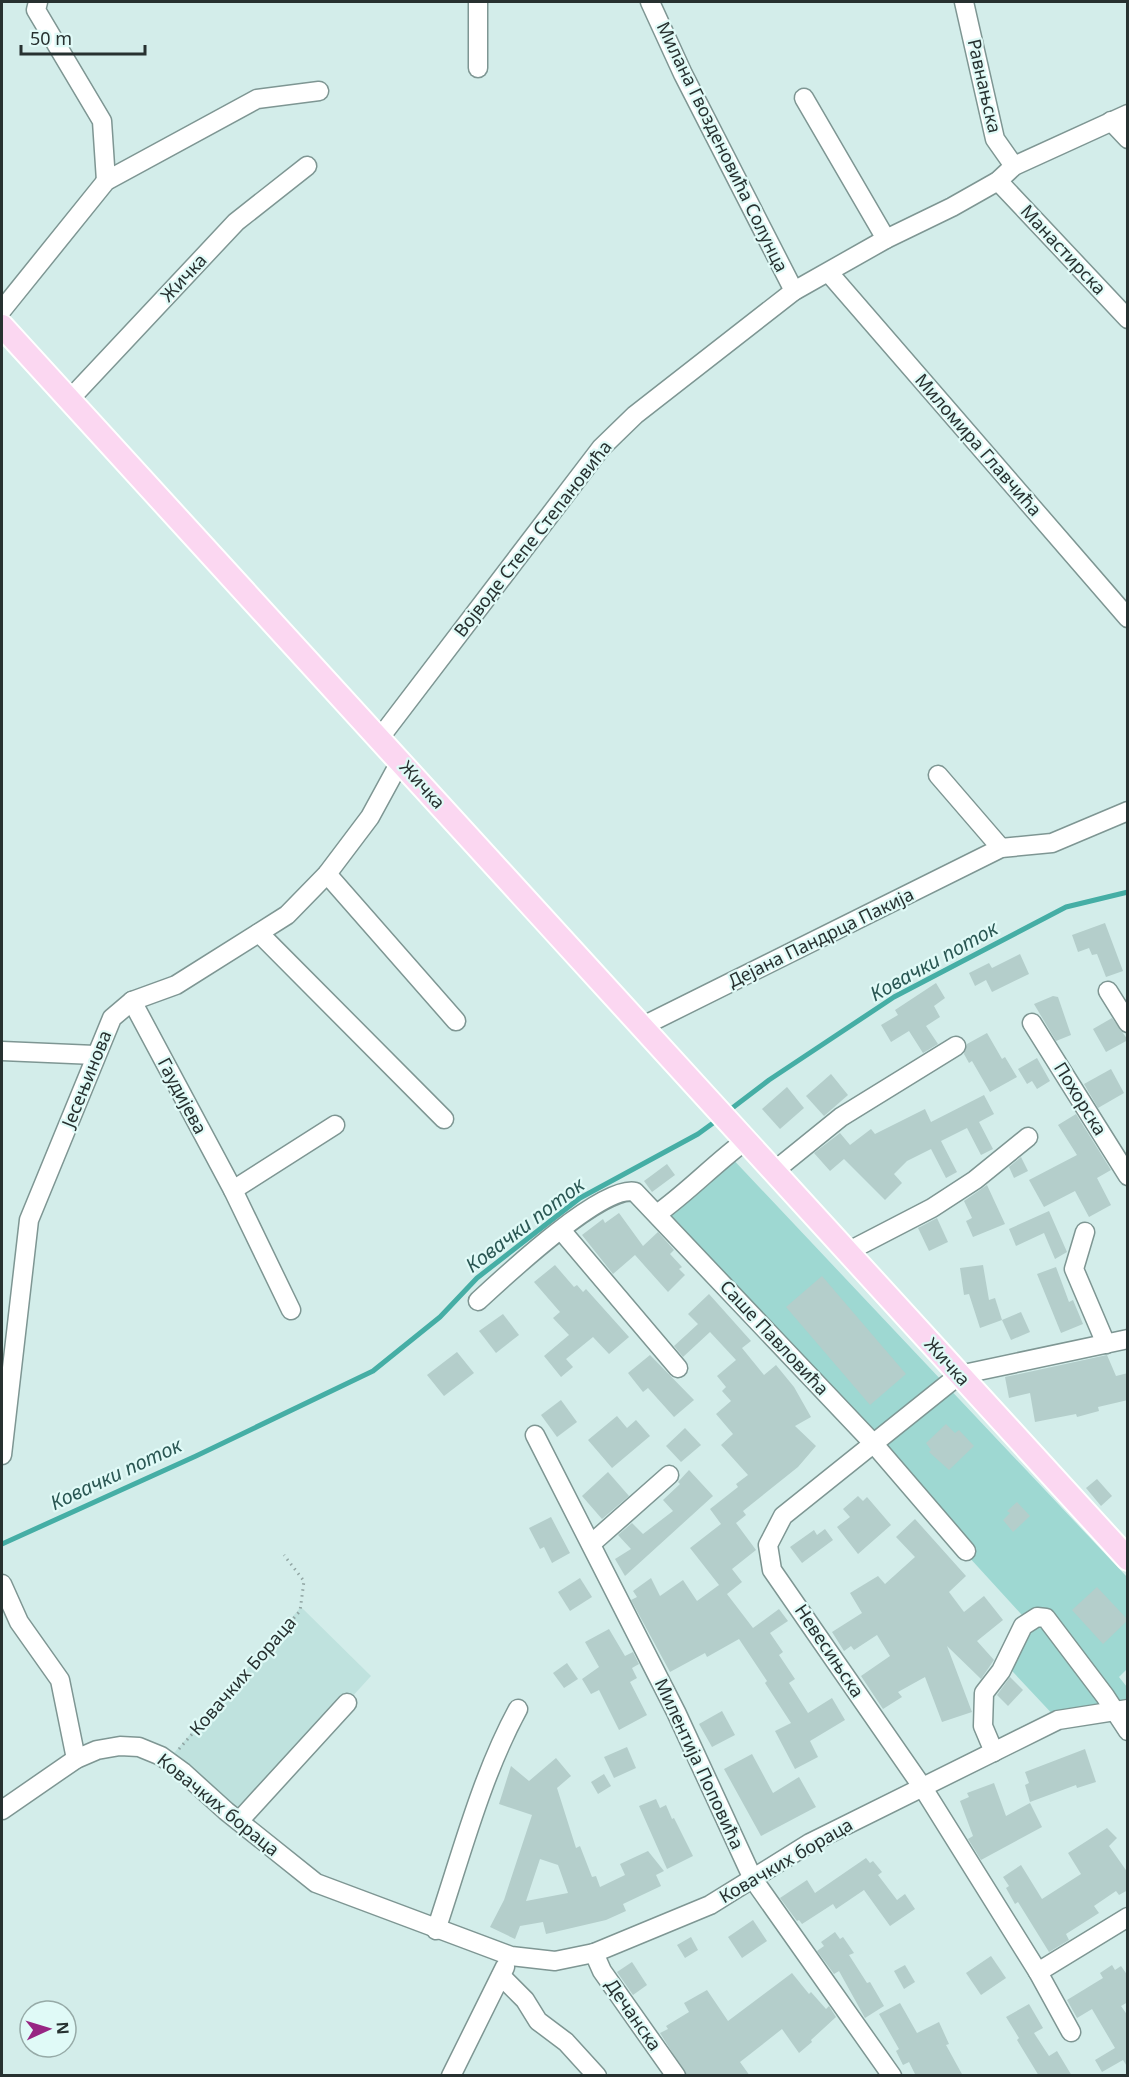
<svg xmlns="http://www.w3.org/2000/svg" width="1129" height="2077" font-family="'Noto Sans',sans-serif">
<rect width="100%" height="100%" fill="#d3edea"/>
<path fill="#bfe2de" d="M301,1607L371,1676L239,1821L167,1761Z"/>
<path fill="#9ed8d2" d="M728,1154L1127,1577V1669L1119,1677L1127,1687V1709L1058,1720L998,1656L1031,1625L662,1221Z"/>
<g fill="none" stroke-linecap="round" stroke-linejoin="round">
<g stroke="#45aea5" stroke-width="5">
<path d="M727,1112L769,1080L894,997L1066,907L1128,892"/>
<path d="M2,1544L196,1456L373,1371L440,1317L477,1278L580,1198L698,1134L720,1118"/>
</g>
</g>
<g fill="#b4cecb" fill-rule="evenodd">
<path d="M1105,923L1123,971L1106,977L1097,954L1092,955L1089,948L1078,952L1072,935Z"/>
<path d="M1020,954L1029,974L992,992L986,980L975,986L969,973L989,963L992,968Z"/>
<path d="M936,983L945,998L934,1006L940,1017L926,1026L938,1044L923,1053L909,1031L891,1042L881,1025L898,1015L895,1010Z"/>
<path d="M1053,996L1058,997L1071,1035L1056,1041L1034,1004Z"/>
<path d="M1112,1018L1128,1040L1106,1052L1093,1029Z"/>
<path d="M987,1033L1002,1059L1005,1057L1017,1077L990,1092L972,1061L969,1063L964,1054L967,1044Z"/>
<path d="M1037,1058L1050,1081L1037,1089L1032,1081L1027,1084L1018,1069Z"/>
<path d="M1111,1069L1124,1093L1098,1108L1084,1084Z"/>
<path d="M831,1074L848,1095L824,1116L806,1096Z"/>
<path d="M787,1087L804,1108L780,1129L762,1109Z"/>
<path d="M984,1095L994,1114L979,1122L993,1149L981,1155L967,1128L941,1141L957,1172L946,1178L931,1149L907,1161L894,1174L902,1183L885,1200L844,1159L830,1171L814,1153L840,1133L850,1145L871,1129L875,1134L925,1109L931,1122Z"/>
<path d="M1076,1114L1111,1170L1097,1178L1111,1205L1089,1217L1075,1191L1044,1207L1029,1180L1077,1155L1058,1125Z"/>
<path d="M1021,1157L1028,1171L1014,1178L1009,1167Z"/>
<path d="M667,1164L675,1175L652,1192L644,1181Z"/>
<path d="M987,1185L1005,1224L973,1237L966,1221L972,1218L964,1201Z"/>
<path d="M1049,1211L1067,1252L1055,1259L1044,1233L1016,1246L1009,1229Z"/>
<path d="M619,1213L643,1246L658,1232L674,1250L670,1254L682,1267L679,1269L685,1275L668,1292L635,1255L613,1274L582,1235L603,1219L605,1223Z"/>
<path d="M937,1218L948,1242L929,1251L918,1228Z"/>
<path d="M555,1265L574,1287L577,1285L583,1292L586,1289L629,1337L609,1354L593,1337L566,1359L573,1367L561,1377L544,1356L569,1335L553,1318L560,1312L534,1282Z"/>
<path d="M983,1265L989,1300L995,1298L1002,1320L980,1328L969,1294L964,1295L960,1268Z"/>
<path d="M1056,1267L1069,1302L1073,1300L1083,1324L1061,1333L1037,1274Z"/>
<path d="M822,1276L906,1374L870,1405L786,1307Z"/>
<path d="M709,1294L751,1341L742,1348L764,1375L776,1365L794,1387L811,1417L795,1426L816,1446L798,1467L743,1511L746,1515L736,1523L756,1550L732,1569L742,1582L727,1594L753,1628L779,1609L788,1621L770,1633L783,1652L779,1655L795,1679L789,1683L808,1713L832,1698L845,1720L810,1741L818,1757L795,1769L775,1731L791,1723L765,1683L767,1681L739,1639L707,1657L705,1653L670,1672L631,1600L637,1597L633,1591L651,1578L660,1596L683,1580L697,1601L719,1585L690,1548L721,1524L710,1509L738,1487L736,1484L748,1475L721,1445L733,1434L716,1414L731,1401L722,1391L726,1387L717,1376L736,1360L710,1332L683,1357L674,1346L698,1324L688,1314Z"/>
<path d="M1021,1312L1030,1332L1011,1340L1002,1320Z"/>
<path d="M503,1314L519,1335L496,1353L479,1331Z"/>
<path d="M457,1352L474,1373L444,1396L427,1375Z"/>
<path d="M650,1355L694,1400L674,1417L648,1388L643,1392L628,1373Z"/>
<path d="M1107,1355L1116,1376L1128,1373V1400L1098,1407L1099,1411L1077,1417L1076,1414L1035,1422L1030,1393L1009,1398L1005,1377Z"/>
<path d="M561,1400L577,1422L557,1437L541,1415Z"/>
<path d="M617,1416L627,1428L636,1420L650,1436L612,1468L588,1440Z"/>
<path d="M946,1424L955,1433L959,1430L974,1446L949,1470L929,1452L931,1450L926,1443Z"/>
<path d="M685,1428L701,1445L681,1462L666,1446Z"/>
<path d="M689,1470L713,1496L625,1576L615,1559L631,1549L618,1535L632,1523L643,1534L673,1511L663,1500L680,1484L678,1482Z"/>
<path d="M608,1472L629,1496L602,1519L582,1496Z"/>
<path d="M1097,1479L1112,1496L1101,1506L1086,1488Z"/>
<path d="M858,1496L863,1501L867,1497L891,1525L858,1554L837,1527L850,1517L843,1509Z"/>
<path d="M1017,1502L1030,1516L1013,1532L1003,1520L1010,1513L1007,1511Z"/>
<path d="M551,1517L570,1553L552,1563L544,1547L540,1549L529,1528Z"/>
<path d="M915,1519L966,1576L949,1592L964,1612L984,1596L1003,1620L977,1641L994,1660L981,1679L947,1646L972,1712L942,1722L925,1677L898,1692L902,1697L883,1709L861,1676L890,1656L877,1635L854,1650L851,1646L844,1651L832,1632L862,1613L850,1593L878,1576L885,1584L915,1557L896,1537Z"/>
<path d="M825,1529L833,1540L802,1563L790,1547L814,1530L817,1535Z"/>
<path d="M580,1578L592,1597L570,1611L558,1592Z"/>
<path d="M1097,1587L1128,1620L1103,1644L1072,1610Z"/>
<path d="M609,1629L625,1656L633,1652L639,1664L632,1668L637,1678L630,1682L647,1715L619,1730L599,1690L591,1694L582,1679L599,1667L585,1642Z"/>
<path d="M567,1663L578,1679L564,1688L553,1673Z"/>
<path d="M1010,1677L1023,1690L1008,1706L997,1695Z"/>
<path d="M722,1711L735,1735L712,1747L699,1724Z"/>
<path d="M627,1747L636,1768L614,1778L604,1757Z"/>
<path d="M1085,1749L1096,1782L1077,1788L1076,1785L1030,1802L1025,1785L1029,1783L1025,1772Z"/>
<path d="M752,1754L773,1793L799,1777L816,1807L761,1836L724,1769Z"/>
<path d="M556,1758L571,1776L557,1788L576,1848L580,1846L592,1877L596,1876L600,1887L625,1875L620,1864L648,1851L664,1871L656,1875L661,1886L623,1904L626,1911L606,1920L546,1934L543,1922L520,1926L515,1939L490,1927L504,1900L532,1815L499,1804L511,1766L529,1781ZM540,1859L558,1865L568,1893L526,1901Z"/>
<path d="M604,1774L611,1786L598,1794L591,1782Z"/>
<path d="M994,1783L1006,1816L1030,1803L1042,1827L981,1860L968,1839L973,1836L960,1801L969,1797L967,1793Z"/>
<path d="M656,1799L660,1808L666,1805L672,1819L674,1818L693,1856L667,1869L639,1806Z"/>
<path d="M1107,1828L1117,1838L1109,1846L1128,1873V1890L1119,1895L1116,1891L1094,1906L1099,1913L1066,1934L1069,1940L1049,1952L1018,1902L1015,1904L1006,1888L1009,1886L1003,1877L1021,1865L1042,1899L1081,1874L1068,1853Z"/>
<path d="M866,1858L870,1863L873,1861L882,1872L878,1875L897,1900L905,1894L915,1909L890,1926L864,1890L836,1909L833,1904L802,1924L799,1920L797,1921L780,1898L807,1880L815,1893Z"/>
<path d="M753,1920L767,1941L742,1958L728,1937Z"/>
<path d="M835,1932L840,1939L843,1937L854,1953L849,1955L867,1983L870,1982L884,2006L865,2018L839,1971L834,1974L817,1951L824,1946L821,1942Z"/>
<path d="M691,1937L698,1950L685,1958L677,1945Z"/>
<path d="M991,1956L1006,1978L981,1995L966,1973Z"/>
<path d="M632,1962L647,1985L633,1995L617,1972Z"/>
<path d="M905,1965L915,1982L904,1989L894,1971Z"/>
<path d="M1112,1965L1115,1970L1121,1966L1128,1976V2002L1121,2006L1128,2016V2068L1123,2060L1102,2072L1095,2060L1115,2048L1092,2009L1077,2018L1067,2000L1103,1978L1100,1973Z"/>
<path d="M792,1973L809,1994L811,1992L826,2009L829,2006L836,2017L811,2040L812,2042L799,2053L782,2029L740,2062L750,2076H687L660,2033L668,2029L666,2026L689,2012L684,2003L707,1990L728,2021Z"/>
<path d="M900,2003L917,2033L939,2022L949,2044L946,2045L963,2076H916L909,2062L903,2065L896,2051L899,2049L879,2014Z"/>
<path d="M1029,2004L1043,2028L1034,2033L1049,2056L1057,2051L1072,2076H1039L1017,2040L1019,2038L1006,2017Z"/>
</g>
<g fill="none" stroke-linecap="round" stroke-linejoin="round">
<g stroke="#7e9693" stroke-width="21">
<g id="minor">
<path d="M38,2L36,10L102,121L106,181"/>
<path d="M478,2V68"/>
<path d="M650,2L683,74L794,291"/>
<path d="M964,2L995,139L1014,166"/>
<path d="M804,98L886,239"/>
<path d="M1111,121L1128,139"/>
<path d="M998,181L1128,319"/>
<path d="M829,273L1128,618"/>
<path d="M2,310L106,181L257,99L319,91"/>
<path d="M69,400L236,222L307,166"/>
<path d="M379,739L601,448L635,415L794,291L886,239L952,207L998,181L1014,166L1128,114"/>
<path d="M938,775L1001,848"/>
<path d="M327,874L456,1021"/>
<path d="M259,933L444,1119"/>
<path d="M1108,991L1128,1023"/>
<path d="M132,1001L233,1190L291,1310"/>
<path d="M1032,1023L1128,1176"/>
<path d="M641,1027L1001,848L1052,843L1128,811"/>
<path d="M2,1051L95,1055"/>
<path d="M773,1172L841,1117L956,1046"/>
<path d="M233,1190L335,1125"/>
<path d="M657,1214C688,1192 714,1164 745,1141"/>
<path d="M561,1230L678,1368"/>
<path d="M1085,1232L1074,1269L1106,1344"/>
<path d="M847,1252L932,1208L975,1180L1028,1137"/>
<path d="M478,1301C503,1278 603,1184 635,1192L873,1443L966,1551"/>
<path d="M1128,1339L959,1375L783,1516L768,1545L772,1570L923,1788L1038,1972L1128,1917"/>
<path d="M535,1435L676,1712L753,1879L892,2076"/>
<path d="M2,1455L29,1220L112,1018L132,1001L176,985L287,915L327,874L370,817L400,762"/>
<path d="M591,1544L669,1475"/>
<path d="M2,1584L19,1622L60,1680L76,1759"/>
<path d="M994,1752L983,1726L984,1693L1001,1671L1023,1626L1037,1617L1046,1618L1105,1696L1128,1731"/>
<path d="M2,1810L76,1759L97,1750L120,1746L139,1747L161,1756L183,1772L226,1811L316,1883L511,1956L555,1961L594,1953L710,1905L810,1843L1058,1720L1128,1709"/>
<path d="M239,1821L347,1703"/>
<path d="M436,1930C461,1856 481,1777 518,1709"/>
<path d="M594,1953L602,1971L676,2076"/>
<path d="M1038,1972L1071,2032"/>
<path d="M501,1976L525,2000L538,2021L566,2042L597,2076"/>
<path d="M451,2076L505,1967"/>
</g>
</g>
<g stroke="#fff" stroke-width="26">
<path id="major" d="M2,326L1128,1559"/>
</g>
<path stroke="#91a5a3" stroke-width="3" stroke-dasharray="1.5 4.5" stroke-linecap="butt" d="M179,1749L300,1611L304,1581L284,1555"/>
<use href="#minor" stroke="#fff" stroke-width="18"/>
<use href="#major" stroke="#fbd7f1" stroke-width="22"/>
</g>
<g text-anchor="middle" stroke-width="4.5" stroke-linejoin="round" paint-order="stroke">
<g font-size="18" fill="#273130" stroke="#e0faf7">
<text transform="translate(984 86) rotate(77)" y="6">Равнањска</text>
<text transform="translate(722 147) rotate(64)" y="6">Милана Гвозденовића Солунца</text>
<text transform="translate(1063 250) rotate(47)" y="6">Манастирска</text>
<text transform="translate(184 278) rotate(-47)" y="6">Жичка</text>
<text transform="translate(978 445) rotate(49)" y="6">Миломира Главчића</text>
<text transform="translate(533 539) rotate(-52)" y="6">Војводе Степе Степановића</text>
<text transform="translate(422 785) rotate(48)" y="6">Жичка</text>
<text transform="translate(821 938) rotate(-26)" y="6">Дејана Пандрца Пакија</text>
<text transform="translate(87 1079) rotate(-68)" y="6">Јесењинова</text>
<text transform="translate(182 1096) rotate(62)" y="6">Гаудијева</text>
<text transform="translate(1080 1099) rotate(58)" y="6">Похорска</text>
<text transform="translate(774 1338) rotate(47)" y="6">Саше Павловића</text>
<text transform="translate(947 1362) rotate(48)" y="6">Жичка</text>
<text transform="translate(829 1651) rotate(56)" y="6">Невесињска</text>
<text transform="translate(243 1676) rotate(-49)" y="6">Ковачких Бораца</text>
<text transform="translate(699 1764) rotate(65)" y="6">Милентија Поповића</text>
<text transform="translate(218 1805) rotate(39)" y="6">Ковачких бораца</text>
<text transform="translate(786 1861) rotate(-30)" y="6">Ковачких бораца</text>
<text transform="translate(633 2015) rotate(55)" y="6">Дечанска</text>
</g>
<g font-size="20" font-style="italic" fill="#2a5753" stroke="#e0faf7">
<text transform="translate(934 961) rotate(-29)" y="7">Ковачки поток</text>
<text transform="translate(525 1225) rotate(-37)" y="7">Ковачки поток</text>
<text transform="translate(116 1474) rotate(-25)" y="7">Ковачки поток</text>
</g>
</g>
<rect width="1129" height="2077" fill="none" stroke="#273130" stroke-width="6"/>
<g transform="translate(48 2029) rotate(86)"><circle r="28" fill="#e0faf7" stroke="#96aaa7" stroke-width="1.5"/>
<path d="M0-4.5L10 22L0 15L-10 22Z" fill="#972583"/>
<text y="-9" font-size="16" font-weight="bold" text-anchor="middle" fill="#273130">N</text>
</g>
<path d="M21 45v9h124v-9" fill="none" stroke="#273130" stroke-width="3"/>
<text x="30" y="45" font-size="18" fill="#273130" stroke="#e0faf7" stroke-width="4.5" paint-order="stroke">50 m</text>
</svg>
